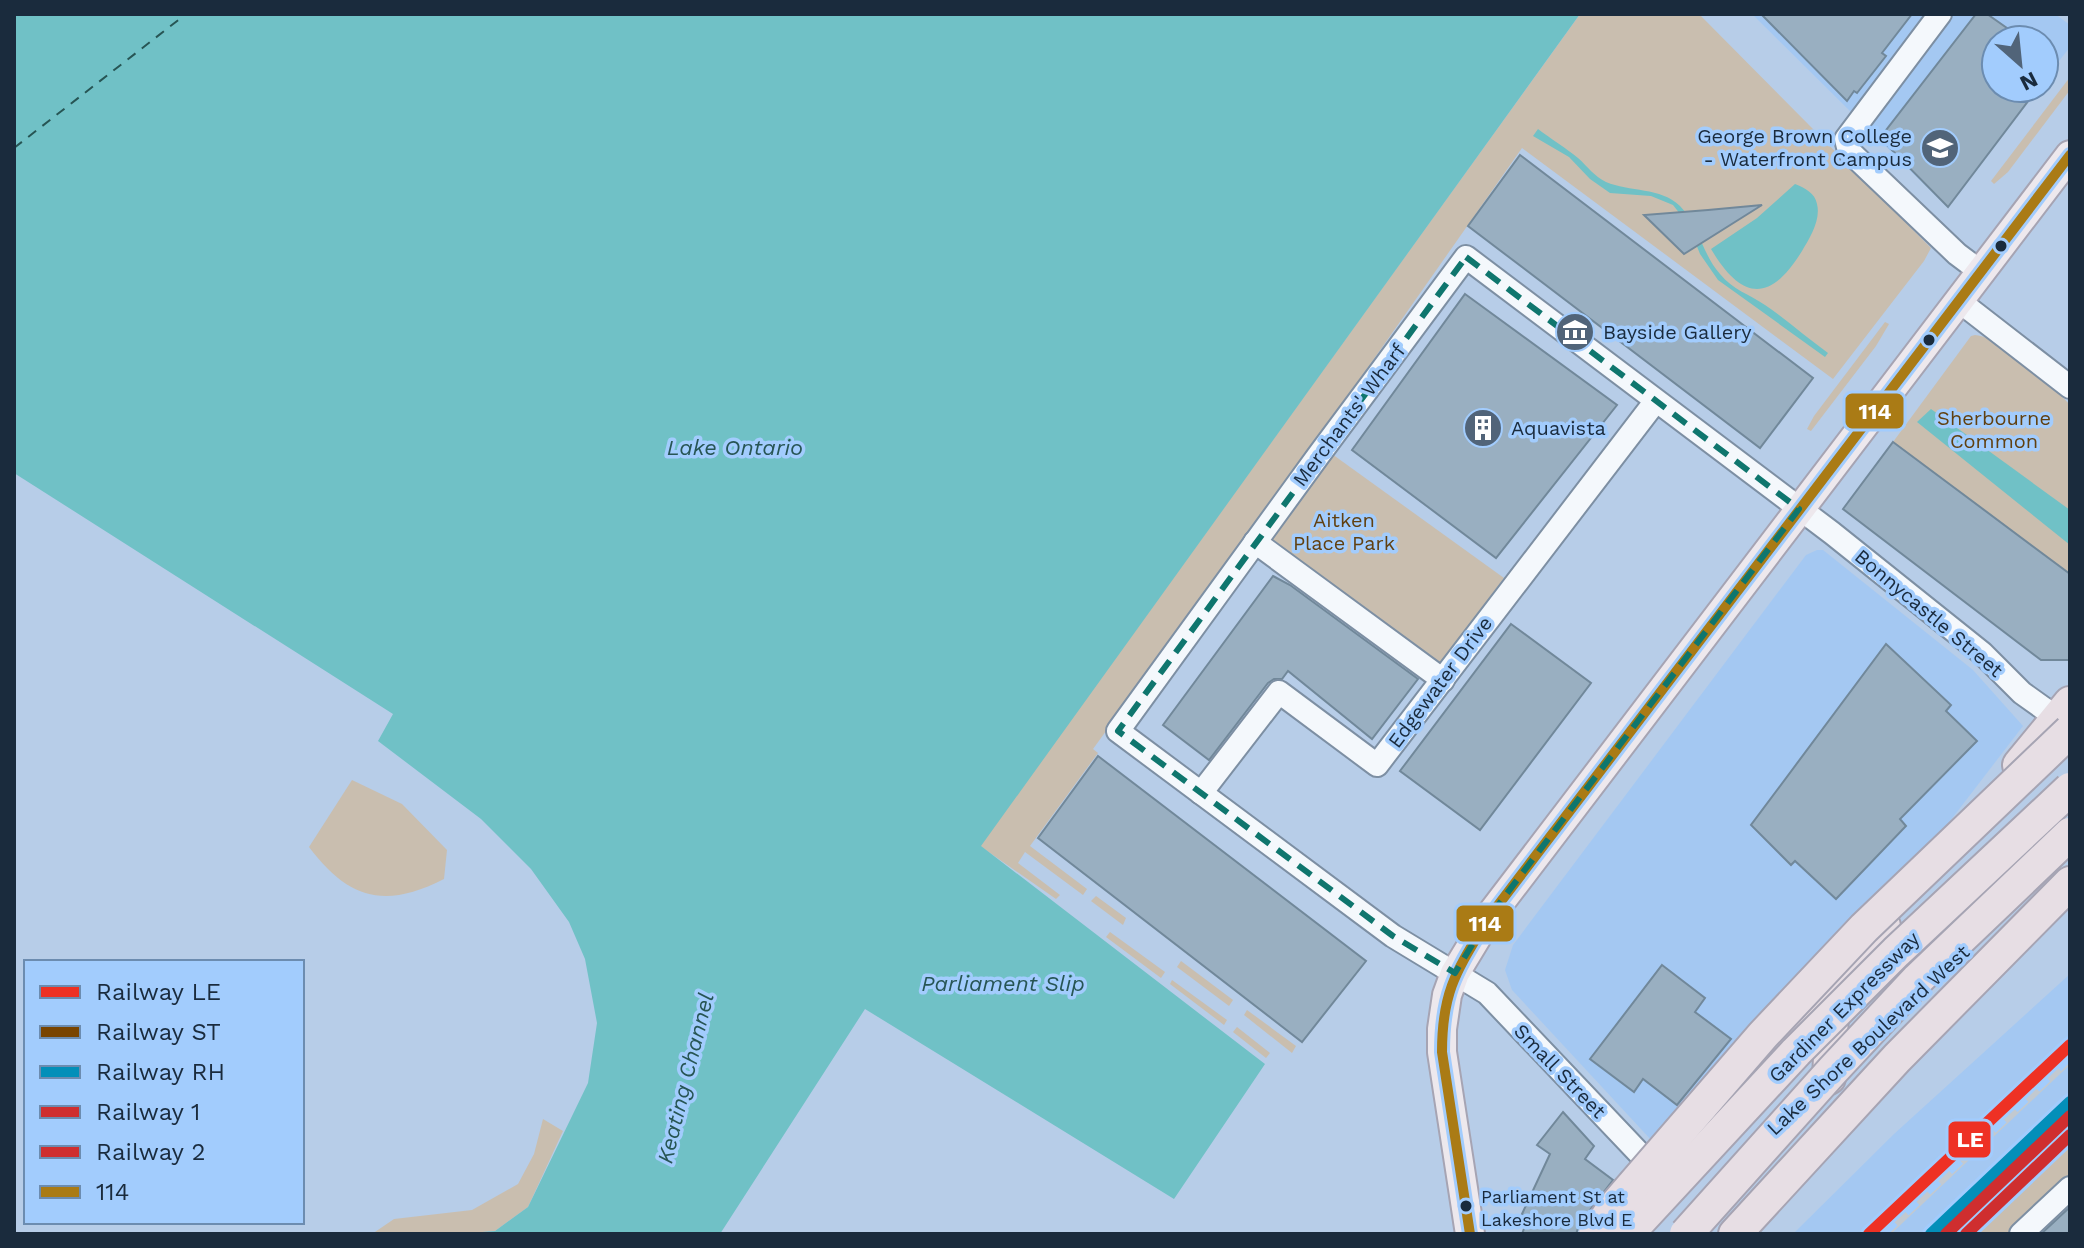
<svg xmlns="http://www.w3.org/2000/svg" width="2084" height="1248" font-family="'Work Sans',sans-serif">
<rect width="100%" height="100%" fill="#b7cde8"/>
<g fill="#a4c8f2">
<path d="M1752,14H2055L2070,25V47L2044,80V40H1996V88H2038L1947,207Z"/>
<path d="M1817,550H1823L1973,670L2023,726L1927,851L1653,1142L1512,990L1505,970L1513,945L1806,555Z"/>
<path d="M2070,974V1126L1956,1234H1793L1894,1134Z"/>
</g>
<g fill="#c9beaf">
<path d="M1580,14H1699L1931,248L1924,261L1833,379L1522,148L1310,450L1093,749L1098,753L1030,846L1087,889L1083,895L1025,852L1018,863L1060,895L1056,899L980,846Z"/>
<path d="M2070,77V90L2008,172L1994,184L1991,181Z"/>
<path d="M1885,322L1889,324L1876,346L1811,431L1807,429L1814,416Z"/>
<path d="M1975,335C2005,338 2049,383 2070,405V574L1893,442L1971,336Z"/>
<path d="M1332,454L1504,578L1439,668L1265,544Z"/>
<path d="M352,780L402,804L447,850L444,879C385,909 349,900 309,847Z"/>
<path d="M1096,896L1126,918L1123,925L1091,901Z"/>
<path d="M1110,932L1165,972L1161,978L1106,937Z"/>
<path d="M1181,961L1233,1000L1229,1006L1177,967Z"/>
<path d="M1172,980L1227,1020L1224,1025L1170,984Z"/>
<path d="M1247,1010L1296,1046L1292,1053L1244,1015Z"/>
<path d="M1237,1027L1270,1053L1266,1058L1233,1032Z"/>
<path d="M543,1119L563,1131L528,1207L495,1231L458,1234H372L394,1219L472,1210L518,1184L534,1154Z"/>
<path d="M2070,1138V1177L2009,1234H1957Z"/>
</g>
<g fill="#70c1c6">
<path d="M14,14H1580L981,846L1265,1064L1174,1199L865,1009L720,1234H458L495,1231L528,1207L588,1083L597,1023L585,959L569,922L531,869L481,819L378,741L393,714L14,473Z"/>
<path d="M1538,129C1551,139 1566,148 1578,158C1587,166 1595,177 1606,182C1629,192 1661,187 1680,206C1699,225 1702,254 1720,274C1733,290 1749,294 1765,305C1787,320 1807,338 1828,353L1825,357L1718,280L1700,254L1688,224L1673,205L1651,196L1610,193L1590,179L1569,157L1533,136Z"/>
<path d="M1795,184C1805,188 1815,193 1817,204C1821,220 1810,238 1802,251C1770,303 1742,301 1711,249L1757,218Z"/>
<path d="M1931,409L2070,510V545L1917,422Z"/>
</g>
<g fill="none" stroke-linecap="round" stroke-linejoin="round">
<path stroke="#275554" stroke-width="2" stroke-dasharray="10 8" stroke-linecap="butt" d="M14,148L186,14"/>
</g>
<g fill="#99afc1" stroke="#71889a" stroke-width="2">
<path d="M1761,14H1912L1882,53L1886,56L1857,93L1854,91L1847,101Z"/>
<path d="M1976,14H1987L2024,40H1996V88H2038L1948,207L1880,138Z"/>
<path d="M1520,155L1813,378L1760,448L1468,226Z"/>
<path d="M1762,205L1684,254L1644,215L1708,210Z"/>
<path d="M1465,294L1617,405L1496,558L1352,450Z"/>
<path d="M1893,442L2070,574V660H2041L1843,509Z"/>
<path d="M1273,576L1290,585L1418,679L1372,739L1288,671L1282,679H1274L1268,683L1209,760L1163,725Z"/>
<path d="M1511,624L1591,683L1480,830L1400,771Z"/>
<path d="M1886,644L1951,705L1946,711L1977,741L1900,819L1906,826L1836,899L1795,861L1791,865L1751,825Z"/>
<path d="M1098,756L1366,961L1302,1042L1038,838Z"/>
<path d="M1662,965L1705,998L1695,1012L1731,1039L1677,1105L1643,1079L1634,1092L1590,1059Z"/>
<path d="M1563,1112L1594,1146L1585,1159L1613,1180L1580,1223L1576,1234H1522L1528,1218L1522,1214L1550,1154L1537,1145Z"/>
<path d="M2070,1207V1234H2041Z"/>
</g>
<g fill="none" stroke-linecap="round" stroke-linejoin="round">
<g stroke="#7d8fa3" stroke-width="26">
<g id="minor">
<path d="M1940,14L1846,139L1849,151L1957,254L1981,272"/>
<path d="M1959,301L2070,387"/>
<path d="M1255,542L1443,680"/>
<path d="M1201,793L1279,692L1377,765L1655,402"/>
<path d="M1658,1173L1487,993L1393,936L1118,731L1318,456L1466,257L1832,533L1982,653L2022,693L2057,718"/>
<path d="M2021,1234L2070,1188"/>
</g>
</g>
<g stroke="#a6a4b3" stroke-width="32">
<path id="major" d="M1470,1234L1442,1052V1029L1447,995L1455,973L1489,917L2070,155"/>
</g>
<g stroke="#a6a4b3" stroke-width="36">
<g id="highway">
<path d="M2019,765L2070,703"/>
<path d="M1829,1078L1833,994"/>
<path d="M1675,1159L1833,987L1884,926"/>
<path d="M1735,1234L1897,1058L2070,883"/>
</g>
</g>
<use href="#minor" stroke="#f4f8fc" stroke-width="22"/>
<use href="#major" stroke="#ede8ed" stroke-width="28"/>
<use href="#highway" stroke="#e7dee4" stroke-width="32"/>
<g stroke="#c2c9d0" stroke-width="8">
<path id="rail" d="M1885,1234L2070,1059"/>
</g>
<use href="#rail" stroke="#a2ccfd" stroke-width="5" stroke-dasharray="15" stroke-linecap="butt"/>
<g stroke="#a6a4b3" stroke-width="36" stroke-linecap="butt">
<g id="highway-bridge">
<path d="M1631,1230L1796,1052L1896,952L2070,789"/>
<path d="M1595,1234L1615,1206L1763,1035L1864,928L2070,731"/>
<path d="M1686,1234L1833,1070L1918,979L2070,834"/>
</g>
</g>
<use href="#highway-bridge" stroke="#e7dee4" stroke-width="32"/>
<g stroke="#a2ccfd" stroke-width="16">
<path id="bus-1" d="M1470,1234L1442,1052C1442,989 1458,969 1489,917L2070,155"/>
</g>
<use href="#bus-1" stroke="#aa7b15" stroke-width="10"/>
<g stroke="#a2ccfd" stroke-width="18">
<path id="rail-1" d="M1869,1234L2070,1045"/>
</g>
<g stroke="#a2ccfd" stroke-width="18">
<path id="rail-2" d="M1935,1234L2070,1107"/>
</g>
<g stroke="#a2ccfd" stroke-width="18">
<path id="rail-3" d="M1931,1234L2070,1102"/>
</g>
<g stroke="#a2ccfd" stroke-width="18">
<path id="rail-4" d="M1946,1234L2070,1116"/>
</g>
<g stroke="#a2ccfd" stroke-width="18">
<path id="rail-5" d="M1966,1234L2070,1135"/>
</g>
<use href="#rail-1" stroke="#ee3124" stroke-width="12"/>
<use href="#rail-2" stroke="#794400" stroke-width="12"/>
<use href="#rail-3" stroke="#038fb9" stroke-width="12"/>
<use href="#rail-4" stroke="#cf2e2f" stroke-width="12"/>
<use href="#rail-5" stroke="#cf2e2f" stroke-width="12"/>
</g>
<path fill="none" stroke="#0f766e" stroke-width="6" stroke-dasharray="16 10" stroke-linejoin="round" d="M1466,257L1799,509L1489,917L1455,973L1393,936L1118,731Z"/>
<defs>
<g id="university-disc" transform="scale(2)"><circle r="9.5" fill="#516479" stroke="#a2ccfd"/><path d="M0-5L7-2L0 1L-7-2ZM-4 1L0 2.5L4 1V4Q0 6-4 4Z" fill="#fff"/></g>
<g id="museum-disc" transform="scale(2)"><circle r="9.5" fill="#516479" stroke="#a2ccfd"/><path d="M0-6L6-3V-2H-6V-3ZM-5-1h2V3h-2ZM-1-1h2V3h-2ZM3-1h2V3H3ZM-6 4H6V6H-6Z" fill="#fff"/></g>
<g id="building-disc" transform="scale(2)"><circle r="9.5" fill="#516479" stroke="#a2ccfd"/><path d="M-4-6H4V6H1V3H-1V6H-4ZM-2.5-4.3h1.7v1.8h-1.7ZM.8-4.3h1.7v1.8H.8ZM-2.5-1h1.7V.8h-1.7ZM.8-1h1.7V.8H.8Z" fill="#fff"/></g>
</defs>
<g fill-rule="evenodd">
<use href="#university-disc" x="1940" y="148"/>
<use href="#museum-disc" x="1575" y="332"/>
<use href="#building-disc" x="1483" y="428"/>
</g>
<g fill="#1a2b3d" stroke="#a2ccfd" stroke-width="3">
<circle cx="2001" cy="246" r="7"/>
<circle cx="1929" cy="340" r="7"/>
<circle cx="1466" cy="1206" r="7"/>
</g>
<g text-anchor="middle" stroke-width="7" stroke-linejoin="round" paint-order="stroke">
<g font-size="18" fill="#1a2b3d" stroke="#a2ccfd" text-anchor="start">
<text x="1481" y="1203">Parliament St at<tspan x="1481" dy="23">Lakeshore Blvd E</tspan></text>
</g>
<g font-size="20" fill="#1a2b3d" stroke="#a2ccfd" text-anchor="start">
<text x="1912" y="143" text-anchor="end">George Brown College<tspan x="1912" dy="23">- Waterfront Campus</tspan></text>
<text x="1603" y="339">Bayside Gallery</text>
<text x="1511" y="435">Aquavista</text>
</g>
<g font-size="20" fill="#1a2b3d" stroke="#a2ccfd">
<text transform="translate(1349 415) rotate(-53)" y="7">Merchants' Wharf</text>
<text transform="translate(1929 613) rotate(40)" y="7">Bonnycastle Street</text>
<text transform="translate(1440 682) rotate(-53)" y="7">Edgewater Drive</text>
<text transform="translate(1844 1007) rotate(-45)" y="7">Gardiner Expressway</text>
<text transform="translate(1868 1040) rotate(-43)" y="7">Lake Shore Boulevard West</text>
<text transform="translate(1560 1071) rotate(46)" y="7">Small Street</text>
</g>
<g font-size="20" fill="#614010" stroke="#a2ccfd">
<text x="1994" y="425">Sherbourne<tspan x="1994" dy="23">Common</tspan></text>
<text x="1344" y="527">Aitken<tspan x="1344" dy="23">Place Park</tspan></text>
</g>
<g font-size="22" font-style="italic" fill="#275554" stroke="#a2ccfd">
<text x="735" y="455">Lake Ontario</text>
<text x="1003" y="991">Parliament Slip</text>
<text transform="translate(685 1078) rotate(-76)" y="8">Keating Channel</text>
</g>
</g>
<g stroke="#a2ccfd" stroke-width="3">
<rect x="1844" y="392" width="61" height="38" rx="8" fill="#aa7b15"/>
<rect x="1455" y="904" width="60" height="39" rx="8" fill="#aa7b15"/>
<rect x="1947" y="1120" width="45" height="39" rx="8" fill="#ee3124"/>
</g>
<g font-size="22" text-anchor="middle" font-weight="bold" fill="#fff">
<text x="1875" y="419">114</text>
<text x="1485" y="931">114</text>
<text x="1970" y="1147">LE</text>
</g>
<rect width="2084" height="1248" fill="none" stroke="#1a2b3d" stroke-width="32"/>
<rect x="24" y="960" width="280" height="264" fill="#a2ccfd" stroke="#6c8cb0" stroke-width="2"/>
<rect x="40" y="986" width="40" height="12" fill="#ee3124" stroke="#6c8cb0" stroke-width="2"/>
<text x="96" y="1000" font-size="24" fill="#1a2b3d">Railway LE</text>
<rect x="40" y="1026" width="40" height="12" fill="#794400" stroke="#6c8cb0" stroke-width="2"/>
<text x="96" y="1040" font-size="24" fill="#1a2b3d">Railway ST</text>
<rect x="40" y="1066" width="40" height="12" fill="#038fb9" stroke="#6c8cb0" stroke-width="2"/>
<text x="96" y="1080" font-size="24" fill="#1a2b3d">Railway RH</text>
<rect x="40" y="1106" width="40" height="12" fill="#cf2e2f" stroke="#6c8cb0" stroke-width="2"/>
<text x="96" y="1120" font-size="24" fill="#1a2b3d">Railway 1</text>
<rect x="40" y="1146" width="40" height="12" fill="#cf2e2f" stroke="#6c8cb0" stroke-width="2"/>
<text x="96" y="1160" font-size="24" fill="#1a2b3d">Railway 2</text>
<rect x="40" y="1186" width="40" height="12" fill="#aa7b15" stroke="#6c8cb0" stroke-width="2"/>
<text x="96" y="1200" font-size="24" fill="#1a2b3d">114</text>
<g transform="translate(2020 64) rotate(153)"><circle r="38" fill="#a2ccfd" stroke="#6c8cb0" stroke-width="2"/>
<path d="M0-6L14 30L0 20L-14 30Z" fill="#516479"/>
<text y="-12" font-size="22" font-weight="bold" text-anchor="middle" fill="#1a2b3d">N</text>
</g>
</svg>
